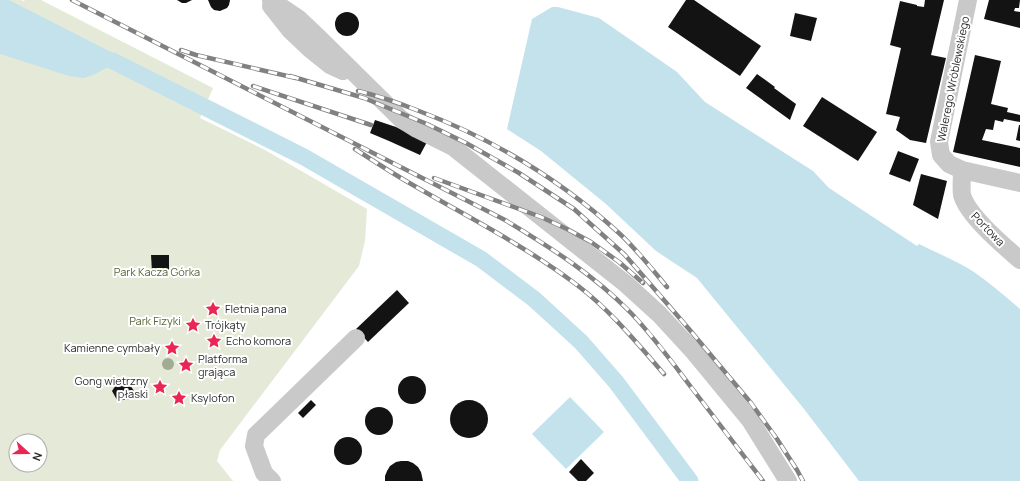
<svg xmlns="http://www.w3.org/2000/svg" width="1020" height="481" font-family="Manrope,sans-serif">
<rect width="100%" height="100%" fill="#fff"/>
<path fill="#e5ead8" fill-rule="evenodd" d="M0,0H21L24,1L25,0H41L213,88L200,118L265,150L367,209L365,241L359,266L220,450L217,461L233,481H0ZM16,441H40V465H16Z"/>
<g fill="#c3e2eb">
<path d="M0,0H9L117,55L110,66L95,74L84,78L69,76L0,54Z"/>
<path d="M552,7H558L599,18L677,72L705,102L813,171L829,188L917,246L919,244C937,253 957,261 974,272C990,283 1005,296 1020,309V481H859L804,409L697,278L656,251L606,204L541,151L507,129L532,19Z"/>
<path d="M570,397L604,432L566,469L532,434Z"/>
</g>
<g fill="none" stroke-linecap="round" stroke-linejoin="round">
<path stroke="#c3e2eb" stroke-width="17" d="M113,61L304,157L481,259L534,299L581,342L616,382L690,481"/>
</g>
<g fill="#131313">
<path d="M177,0H192L186,3H182Z"/>
<path d="M208,0H230L229,5L227,8L220,11L214,10L211,7Z"/>
<path d="M686,0H694L761,46L740,76L668,27Z"/>
<path d="M925,0H944L931,55L946,58L926,143L910,140L896,130L900,117L886,114L901,48L890,45L900,1L917,5V6L924,7Z"/>
<path d="M989,0H1020L1019,8H1015L1014,11L1020,12V28L984,19Z"/>
<circle cx="347" cy="24" r="12"/>
<path d="M795,13L817,18L811,41L790,36Z"/>
<path d="M975,55L1001,61L991,104L1008,108L1007,112L1020,115V122L1004,119L1003,122L995,120L993,130L986,129L982,140L1020,148V167L953,152Z"/>
<path d="M757,74L775,87L774,88L796,104L790,120L746,88Z"/>
<path d="M822,97L877,132L858,161L803,126Z"/>
<path d="M375,120L396,127L427,142L420,155L389,141L370,133Z"/>
<path d="M1019,125H1020V141L1016,140Z"/>
<path d="M898,151L919,159L910,182L889,174Z"/>
<path d="M921,174L947,181L938,219L913,205Z"/>
<path d="M151,255H169V272H152Z"/>
<path d="M397,290L409,303L368,342L356,329Z"/>
<circle cx="412" cy="390" r="14"/>
<path d="M118,382H128L134,391L128,400H117L112,391Z"/>
<circle cx="469" cy="419" r="19"/>
<path d="M311,400L316,405L303,418L298,413Z"/>
<circle cx="379" cy="421" r="14"/>
<circle cx="348" cy="451" r="14"/>
<path d="M581,459L594,473L586,481H578L569,472Z"/>
<path d="M401,461H408L413,463L418,467L421,472L423,481H385V476L387,471L390,466L396,462Z"/>
</g>
<g fill="none" stroke-linecap="round" stroke-linejoin="round">
<g stroke="#c9c9c9" stroke-width="18">
<path d="M271,0L299,19L319,38L401,119L417,129L453,147L626,284L659,314L694,352L750,420L788,481"/>
<path d="M968,0L939,142L941,155L949,164L962,170L1020,183"/>
<path d="M271,6L290,30L310,49L330,65L343,71"/>
<path d="M962,170C962,177 961,189 962,195C968,216 1004,246 1020,260"/>
<path d="M272,481L264,473L254,446L256,435L356,338"/>
</g>
<g stroke="#818181" stroke-width="4.5">
<g id="rail">
<path d="M72,0L505,220C550,247 594,275 631,313C653,336 672,362 691,387C715,418 739,450 763,481"/>
<path d="M181,50L196,55L296,78"/>
<path d="M290,76L364,98L427,124L466,143L519,173L574,209L625,255L689,329L751,403L777,439L797,470L803,481"/>
<path d="M253,86L371,125"/>
<path d="M358,91C379,96 399,103 419,111C493,139 562,181 620,234C637,250 652,269 667,287"/>
<path d="M355,149C372,160 389,171 406,181C464,215 524,245 577,285C610,310 637,343 664,374"/>
<path d="M434,178L541,217L567,229L591,242L619,262L643,283"/>
</g>
</g>
<use href="#rail" stroke="#fff" stroke-width="3" stroke-dasharray="9" stroke-linecap="butt"/>
</g>
<circle fill="#a2ac92" cx="168" cy="364" r="6"/>
<defs>
<g id="sight-bare" transform="scale(1.2)"><path d="M0-6L1.8-2.2L6-1.7L2.9 1.2L3.7 5.4L0 3.3L-3.7 5.4L-2.9 1.2L-6-1.7L-1.8-2.2Z" fill="#ea2754" stroke="#fff" stroke-width="2.5" paint-order="stroke"/></g>
</defs>
<g fill-rule="evenodd">
<use href="#sight-bare" x="213" y="309"/>
<use href="#sight-bare" x="193" y="325"/>
<use href="#sight-bare" x="214" y="341"/>
<use href="#sight-bare" x="172" y="348"/>
<use href="#sight-bare" x="186" y="365"/>
<use href="#sight-bare" x="160" y="387"/>
<use href="#sight-bare" x="179" y="398"/>
</g>
<g text-anchor="middle" stroke-width="4" stroke-linejoin="round" paint-order="stroke">
<g font-size="11" fill="#2c2c2c" stroke="#fff">
<text transform="translate(953 79) rotate(-79)" y="4">Walerego Wróblewskiego</text>
<text transform="translate(988 229) rotate(46)" y="4">Portowa</text>
</g>
<g font-size="11" fill="#566838" stroke="#fff">
<text x="157" y="276">Park Kacza Górka</text>
<text x="155" y="325">Park Fizyki</text>
</g>
<g font-size="11" fill="#2c2c2c" stroke="#fff" text-anchor="start">
<text x="225" y="313">Fletnia pana</text>
<text x="205" y="329">Trójkąty</text>
<text x="226" y="345">Echo komora</text>
<text x="160" y="352" text-anchor="end">Kamienne cymbały</text>
<text x="198" y="363">Platforma<tspan x="198" dy="13">grająca</tspan></text>
<text x="148" y="385" text-anchor="end">Gong wietrzny<tspan x="148" dy="13">płaski</tspan></text>
<text x="191" y="402">Ksylofon</text>
</g>
</g>
<g transform="translate(28 453) rotate(111)"><circle r="19" fill="#ffffff" stroke="#ababab"/>
<path d="M0-3L7 15L0 10L-7 15Z" fill="#ea2754"/>
<text y="-6" font-size="11" font-weight="bold" text-anchor="middle" fill="#2c2c2c">N</text>
</g>
</svg>
